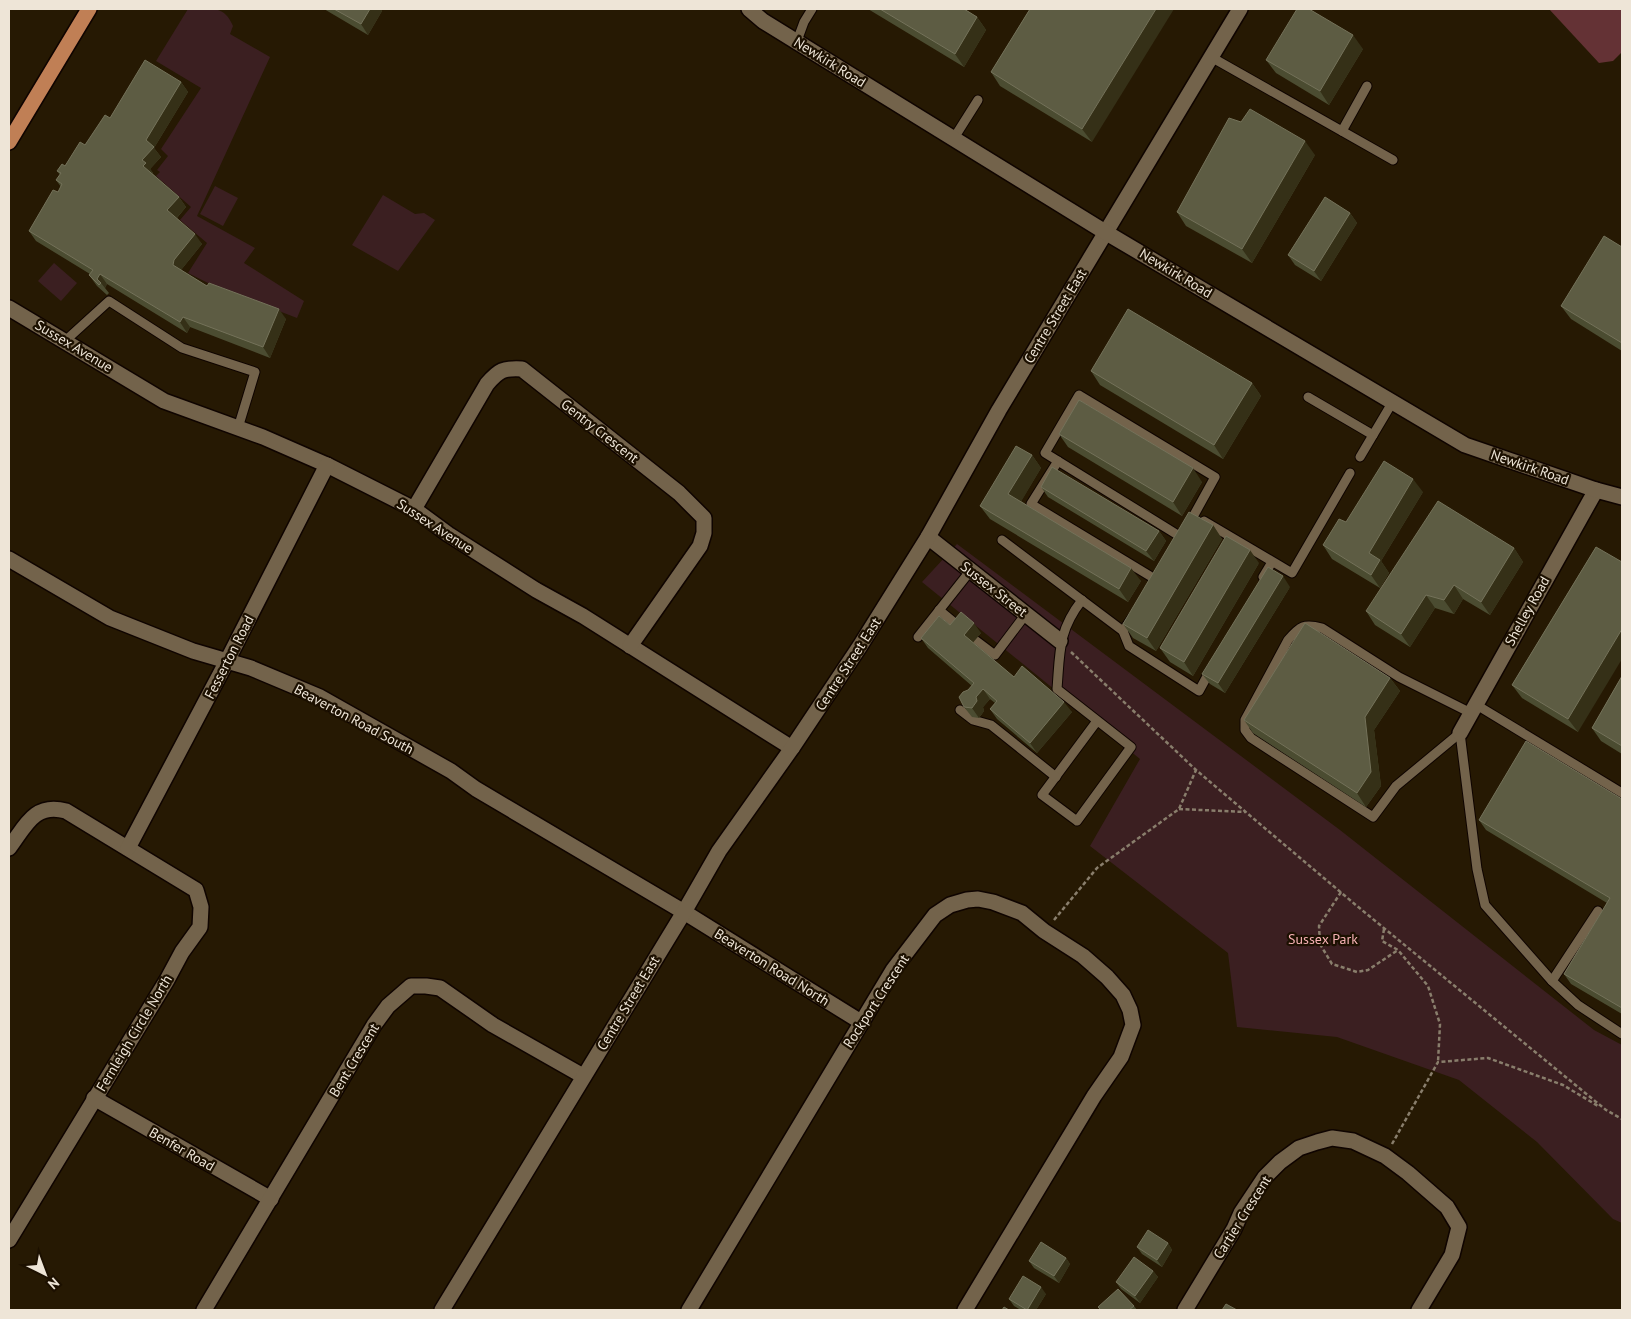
<svg xmlns="http://www.w3.org/2000/svg" width="1631" height="1319" font-family="'PT Sans',sans-serif">
<rect width="100%" height="100%" fill="#261903"/>
<g fill="#3b1f21">
<path d="M188,9C209,9 224,4 233,26L230,34L270,57L197,216L255,248L244,263L304,301L297,318L214,286L188,273L207,243L180,220L191,207L156,176L160,172L157,170L168,156L161,149L201,88L156,61Z"/>
<path d="M215,186L238,198L223,226L200,214Z"/>
<path d="M383,195L415,214L424,213L435,220L398,271L352,245Z"/>
<path d="M54,263L77,283L61,301L38,281Z"/>
<path d="M957,544L1340,830L1594,1030L1622,1045V1223L1613,1219L1537,1142L1459,1080L1337,1037L1237,1027L1228,953L1090,846L1140,759L922,582Z"/>
</g>
<path fill="#643235" d="M1549,9H1622V52L1613,61L1599,63Z"/>
<g fill="none" stroke-linecap="round" stroke-linejoin="round">
<g stroke="#0f0400" stroke-width="11">
<g id="lane">
<path d="M797,41L804,22L812,9"/>
<path d="M1211,57L1393,160"/>
<path d="M1342,131L1367,86"/>
<path d="M954,138L978,100"/>
<path d="M65,341L109,301L182,348L255,372L238,428"/>
<path d="M1308,397L1373,435"/>
<path d="M1360,457L1392,403"/>
<path d="M1058,461L1031,504L1155,579"/>
<path d="M1204,521L1292,573L1350,473"/>
<path d="M1181,537L1045,453L1079,395L1215,477L1194,515"/>
<path d="M1002,540L1123,631"/>
<path d="M1263,577L1272,562"/>
<path d="M1082,600C1058,631 1060,651 1057,689L1131,747L1077,821L1042,795L1097,721"/>
<path d="M939,610L962,629"/>
<path d="M1132,618L1123,631L1129,646L1199,691L1211,669"/>
<path d="M918,637L971,570"/>
<path d="M975,640L995,655L1026,614"/>
<path d="M1475,704L1622,793"/>
<path d="M960,710L973,720L991,725L1056,777"/>
<path d="M1460,733L1396,786L1373,817L1251,738L1245,730V720L1288,640C1300,626 1304,623 1322,628L1399,677L1471,713"/>
<path d="M1460,733L1477,869L1485,905L1552,981L1578,1005L1622,1034"/>
<path d="M1552,981L1598,911"/>
</g>
</g>
<g stroke="#0f0400" stroke-width="18">
<g id="street">
<path d="M9,308L164,401L263,437L327,465L414,509L448,534L536,590L583,616L792,748"/>
<path d="M414,509L487,384C499,370 503,368 522,369L679,493L704,518V533L700,546L630,646"/>
<path d="M928,537L1060,641"/>
<path d="M9,559L110,618L193,651L251,668L320,697L451,771L476,789L684,912L861,1022"/>
<path d="M1460,733L1596,490"/>
<path d="M9,848C25,827 34,802 66,811L196,890L201,907L200,927L182,952L167,980L9,1240"/>
<path d="M128,848L227,661L327,465"/>
<path d="M94,1098L271,1199"/>
<path d="M204,1310L374,1025L388,1006L411,986H426L440,988L493,1025L583,1076"/>
<path d="M442,1310L684,912L719,851L792,748L860,646L928,537L999,410L1240,9"/>
<path d="M689,1310L893,970L935,915L950,905L967,900L978,899L993,902L1022,913L1044,931L1083,956L1107,977L1123,995L1130,1010L1133,1025L1121,1057L1094,1096L965,1310"/>
<path d="M1185,1310L1234,1229L1241,1213L1265,1177L1280,1162L1299,1148L1317,1142L1332,1138L1353,1141L1385,1156L1408,1173L1447,1207L1459,1227L1452,1255L1419,1310"/>
</g>
</g>
<g stroke="#0f0400" stroke-width="18">
<path id="secondary" d="M749,9L763,21L1105,232L1465,445L1596,490L1622,497"/>
</g>
<g stroke="#0f0400" stroke-width="18">
<path id="primary" d="M9,142L89,9"/>
</g>
<g stroke="#897e6c" stroke-width="2.5" stroke-dasharray="4 2.5" stroke-linecap="butt">
<path d="M1071,652L1196,770L1357,906L1606,1110L1622,1119"/>
<path d="M1179,809L1245,812"/>
<path d="M1341,892L1319,926L1320,944L1332,964L1357,972L1368,970L1398,950"/>
<path d="M1054,920L1097,868L1179,809L1196,770"/>
<path d="M1384,929L1382,941L1398,950L1428,986L1440,1024L1438,1062"/>
<path d="M1392,1144L1438,1062L1488,1058L1563,1085L1598,1106"/>
</g>
<use href="#lane" stroke="#73634b" stroke-width="9"/>
<use href="#street" stroke="#73634b" stroke-width="15"/>
<use href="#secondary" stroke="#73634b" stroke-width="15"/>
<use href="#primary" stroke="#c07f55" stroke-width="15"/>
</g>
<g fill="#4b4c31">
<path d="M324,9H380L382,11L368,35Z"/>
<path d="M868,9H964L977,17L986,30L964,67Z"/>
<path d="M1030,9L1092,142L1000,86L991,72Z"/>
<path d="M1363,49L1329,105L1276,73L1266,60Z"/>
<path d="M181,82L188,92L154,148L161,157L150,169L153,173V174L179,197L186,207L177,218L202,244L181,270L207,286L286,319L270,358L190,327L187,333L107,284L105,288L109,293L107,295L97,286L89,275L90,274L36,241L29,231L58,192L61,187L56,180L60,175L57,171L65,166L110,118Z"/>
<path d="M1315,155L1252,263L1186,226L1177,212Z"/>
<path d="M1350,213L1357,223L1321,281L1295,265L1288,255Z"/>
<path d="M1622,247V351L1571,319L1561,306Z"/>
<path d="M1091,371L1252,383L1261,396L1223,459L1100,385Z"/>
<path d="M1059,434L1202,482L1182,516L1068,447Z"/>
<path d="M1032,455L1041,468L1021,501L1141,581L1128,602L990,519L980,506Z"/>
<path d="M1041,487L1159,531L1166,541L1154,561L1048,497Z"/>
<path d="M1423,492L1381,561L1389,573L1380,588L1332,559L1323,545L1346,522Z"/>
<path d="M1213,525L1222,539L1156,651L1133,638L1123,624Z"/>
<path d="M1596,547L1578,732L1522,698L1512,685Z"/>
<path d="M1514,548L1523,562L1490,615L1463,599L1454,614L1435,608L1410,647L1375,625L1366,611Z"/>
<path d="M1259,563L1193,676L1170,662L1160,648Z"/>
<path d="M1290,587L1225,693L1210,684L1202,674Z"/>
<path d="M950,625L981,633L973,642L1014,677L1072,712L1037,753L997,719L990,709L995,703L990,699L983,707L984,711L979,718L972,717L964,707L968,690L972,686L928,648L921,638Z"/>
<path d="M1622,676V754L1601,741L1592,728Z"/>
<path d="M1390,678L1400,691L1374,730L1381,786L1366,807L1253,733L1244,720Z"/>
<path d="M1622,799V1014L1571,984L1564,974L1607,903L1486,830L1479,820Z"/>
<path d="M1168,1243L1172,1250L1162,1267L1142,1254L1137,1247Z"/>
<path d="M1066,1258L1070,1264L1059,1283L1034,1268L1029,1261Z"/>
<path d="M1153,1271L1158,1277L1140,1303L1121,1289L1116,1282Z"/>
<path d="M1046,1294L1036,1310H1021L1014,1306L1009,1299Z"/>
<path d="M1134,1306L1137,1310H1101L1098,1307Z"/>
</g>
<g fill="#353017">
<path d="M370,9H380L382,11L368,35L361,24Z"/>
<path d="M1156,9H1174L1092,142L1082,129Z"/>
<path d="M977,17L986,30L964,67L955,54Z"/>
<path d="M1353,35L1363,49L1329,105L1320,91Z"/>
<path d="M181,82L188,92L154,148L161,157L150,169L153,173L151,176L143,166L142,160L146,140Z"/>
<path d="M1305,141L1315,155L1252,263L1242,249Z"/>
<path d="M179,197L186,207L174,221L167,210Z"/>
<path d="M1350,213L1357,223L1321,281L1314,271Z"/>
<path d="M195,234L202,244L181,270L173,265L174,260Z"/>
<path d="M100,274L107,284L105,288L101,283L97,279Z"/>
<path d="M279,309L286,319L270,358L263,347Z"/>
<path d="M183,317L190,327L187,333L180,322Z"/>
<path d="M1252,383L1261,396L1223,459L1214,445Z"/>
<path d="M1032,455L1041,468L1018,507L1008,494Z"/>
<path d="M1193,468L1202,482L1182,516L1173,502Z"/>
<path d="M1413,479L1423,492L1381,561L1389,573L1380,588L1371,575L1369,553Z"/>
<path d="M1213,525L1222,539L1156,651L1147,638Z"/>
<path d="M1159,531L1166,541L1154,561L1146,551Z"/>
<path d="M1514,548L1523,562L1490,615L1481,602Z"/>
<path d="M1250,550L1259,563L1193,676L1184,662Z"/>
<path d="M1131,568L1141,581L1128,602L1119,589Z"/>
<path d="M1283,576L1290,587L1225,693L1218,683Z"/>
<path d="M1454,585L1463,599L1454,614L1444,600Z"/>
<path d="M1426,595L1435,608L1410,647L1401,634Z"/>
<path d="M974,623L981,633L971,645L964,635Z"/>
<path d="M1622,629V659L1578,732L1568,719Z"/>
<path d="M1390,678L1400,691L1374,730L1381,786L1366,807L1357,793L1365,717Z"/>
<path d="M983,689L990,699L983,707L984,711L979,718L972,708L976,697Z"/>
<path d="M1064,702L1072,712L1037,753L1030,743Z"/>
<path d="M1168,1243L1172,1250L1162,1267L1157,1260Z"/>
<path d="M1066,1258L1070,1264L1059,1283L1054,1276Z"/>
<path d="M1153,1271L1158,1277L1140,1303L1135,1296Z"/>
<path d="M1041,1287L1046,1294L1036,1310H1028Z"/>
</g>
<g fill="#5d5c43" stroke="#74725a">
<path d="M334,9H370L361,24Z"/>
<path d="M880,9H964L977,17L955,54Z"/>
<path d="M1030,9H1156L1082,129L991,72Z"/>
<path d="M1297,9H1309L1353,35L1320,91L1266,60Z"/>
<path d="M145,60L181,82L146,140L154,147L142,160L146,163L143,166L179,197L167,210L195,234L174,260L173,265L207,286L209,283L279,309L263,347L183,317L180,322L100,274L97,279L101,283L99,285L89,275L93,270L29,231L53,190L58,192L62,184L56,180L61,173L57,171L62,164L65,166L80,142L85,145L105,115L110,118Z"/>
<path d="M1250,109L1305,141L1242,249L1177,212L1229,118L1241,122Z"/>
<path d="M1325,197L1350,213L1314,271L1288,255Z"/>
<path d="M1604,236L1622,247V343L1561,306Z"/>
<path d="M1128,309L1252,383L1214,445L1091,371Z"/>
<path d="M1079,400L1193,468L1173,502L1059,434Z"/>
<path d="M1016,446L1032,455L1008,494L1131,568L1119,589L980,506Z"/>
<path d="M1384,461L1413,479L1369,553L1380,560L1371,575L1323,545L1339,519L1346,522Z"/>
<path d="M1052,467L1159,531L1146,551L1041,487Z"/>
<path d="M1438,501L1514,548L1481,602L1454,585L1444,600L1426,595L1401,634L1366,611Z"/>
<path d="M1189,512L1213,525L1147,638L1123,624Z"/>
<path d="M1226,536L1250,550L1184,662L1160,648Z"/>
<path d="M1596,547L1622,562V629L1568,719L1512,685Z"/>
<path d="M1268,567L1283,576L1218,683L1202,674Z"/>
<path d="M961,612L974,623L964,635L1014,677L1022,666L1064,702L1030,743L990,709L997,701L983,689L976,697L977,701L972,708L964,707L959,697L963,692L968,690L974,683L921,638L939,616L950,625Z"/>
<path d="M1305,623L1390,678L1365,717L1371,772L1357,793L1244,720Z"/>
<path d="M1622,676V746L1592,728Z"/>
<path d="M1526,741L1622,799V1008L1564,974L1610,898L1479,820Z"/>
<path d="M1148,1230L1168,1243L1157,1260L1137,1247Z"/>
<path d="M1041,1242L1066,1258L1054,1276L1029,1261Z"/>
<path d="M1134,1257L1153,1271L1135,1296L1116,1282Z"/>
<path d="M1023,1276L1041,1287L1027,1310L1009,1299Z"/>
<path d="M1118,1289L1134,1306L1129,1310H1101L1098,1307Z"/>
<path d="M1226,1304L1237,1310H1222Z"/>
<path d="M1004,1307L1009,1310H1002Z"/>
</g>
<g text-anchor="middle" stroke-width="4.5" stroke-linejoin="round" paint-order="stroke">
<g font-size="14" fill="#eee5d7" stroke="#1c1000">
<text transform="translate(830 62) rotate(32)" y="5">Newkirk Road</text>
<text transform="translate(1176 273) rotate(31)" y="5">Newkirk Road</text>
<text transform="translate(1055 316) rotate(-59)" y="5">Centre Street East</text>
<text transform="translate(74 346) rotate(31)" y="5">Sussex Avenue</text>
<text transform="translate(600 431) rotate(38)" y="5">Gentry Crescent</text>
<text transform="translate(1530 467) rotate(19)" y="5">Newkirk Road</text>
<text transform="translate(435 526) rotate(33)" y="5">Sussex Avenue</text>
<text transform="translate(994 589) rotate(38)" y="5">Sussex Street</text>
<text transform="translate(1527 611) rotate(-61)" y="5">Shelley Road</text>
<text transform="translate(229 657) rotate(-63)" y="5">Fesserton Road</text>
<text transform="translate(848 664) rotate(-57)" y="5">Centre Street East</text>
<text transform="translate(354 719) rotate(28)" y="5">Beaverton Road South</text>
<text transform="translate(772 967) rotate(32)" y="5">Beaverton Road North</text>
<text transform="translate(876 1001) rotate(-57)" y="5">Rockport Crescent</text>
<text transform="translate(628 1003) rotate(-59)" y="5">Centre Street East</text>
<text transform="translate(134 1033) rotate(-59)" y="5">Fernleigh Circle North</text>
<text transform="translate(354 1060) rotate(-59)" y="5">Bent Crescent</text>
<text transform="translate(182 1149) rotate(30)" y="5">Benfer Road</text>
<text transform="translate(1242 1217) rotate(-58)" y="5">Cartier Crescent</text>
</g>
<g font-size="14" fill="#f7b2b4" stroke="#1c1000">
<text x="1323" y="944">Sussex Park</text>
</g>
</g>
<rect width="1631" height="1319" fill="none" stroke="#eee5d7" stroke-width="20"/>
<g transform="translate(45 1274) rotate(138)" stroke="#1c1000" stroke-width="4" paint-order="stroke">
<path d="M0-4L9 19L0 12L-9 19Z" fill="#eee5d7"/>
<text y="-8" font-size="14" font-weight="bold" text-anchor="middle" fill="#eee5d7">N</text>
</g>
</svg>
